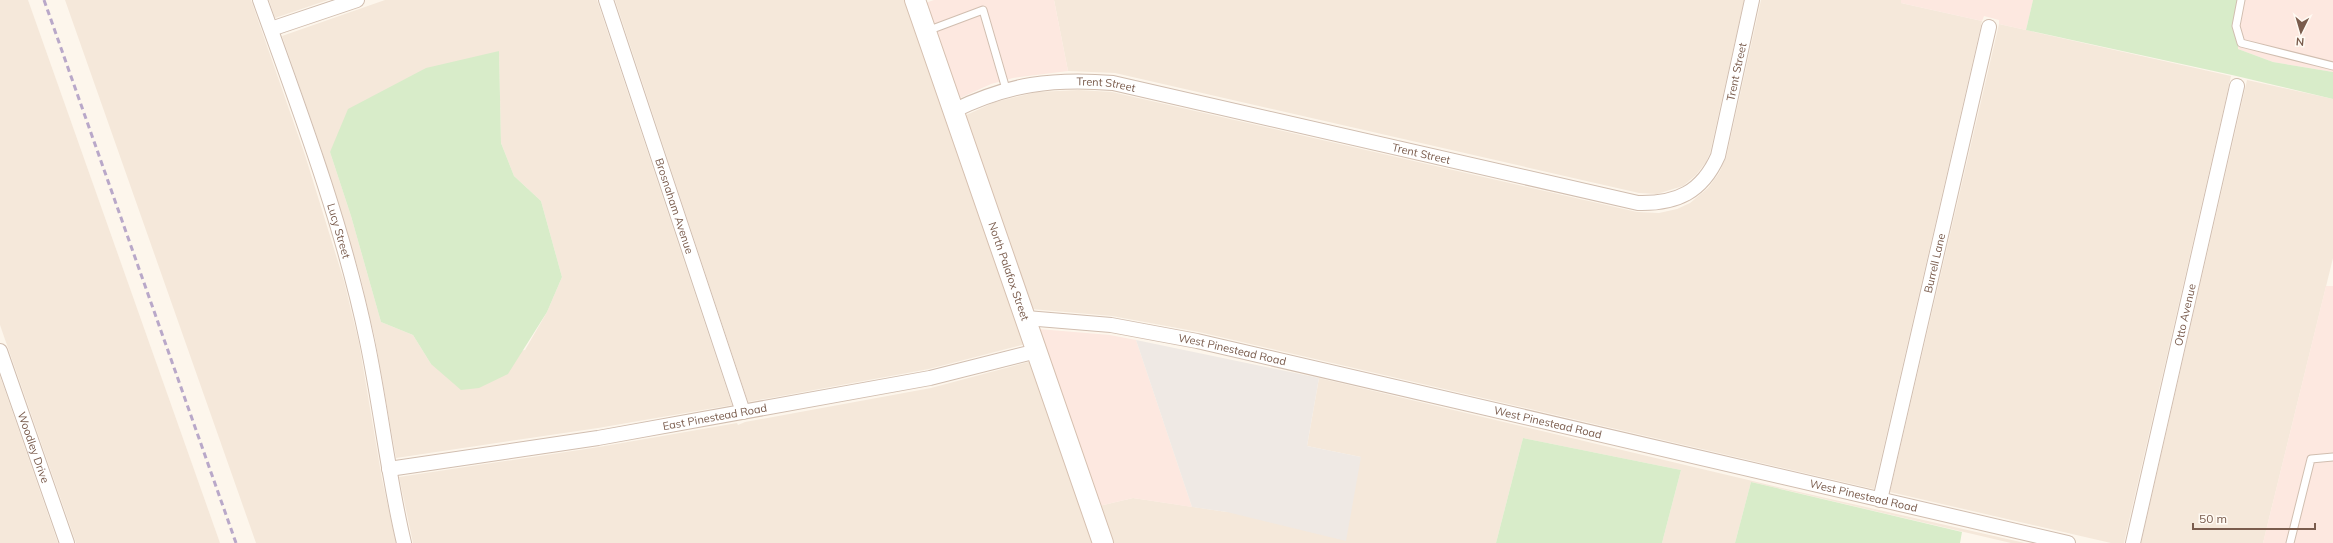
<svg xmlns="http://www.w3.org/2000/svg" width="2333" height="543" font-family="Mulish,sans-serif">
<rect width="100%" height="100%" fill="#fdf6ec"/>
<g fill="#f5e8da" fill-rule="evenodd">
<path d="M0,0H28L220,543H76L0,325Z"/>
<path d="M65,0H251L305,155L344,281L359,343L382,479L396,543H256Z"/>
<path d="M269,0H328L275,18Z"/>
<path d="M385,0H597L732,405L598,428L396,458L375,339L360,275L321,148L282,36ZM499,51L501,143L514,176L541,201L562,277L547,312L525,350L431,364L413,335L381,322L351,216L330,152Z"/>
<path d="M615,0H906L1017,320V327H1020L1026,344L929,369L748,402Z"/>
<path d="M1054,0H1744L1710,153L1706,162L1696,175L1683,186L1657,194L1639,193L1115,73L1068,71Z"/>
<path d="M1761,0H1901V3L1982,21L1874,489L1199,332L1112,316L1031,309L964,116L995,102L1037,92L1079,90L1112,92L1637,212L1659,213L1677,209L1690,203L1708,188L1719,173L1726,158Z"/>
<path d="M1999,24L2231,76L2124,543H2111L1890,492Z"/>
<path d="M2247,80L2333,99V258L2263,543H2141Z"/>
<path d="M1032,361L1094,543H413L399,477L599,447L737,423L738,425L745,422L931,388Z"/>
<path d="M0,376L58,543H0Z"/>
<path d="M1319,378L1782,488L2025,543H2011L1751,482L1735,543H1662L1681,470L1523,438L1496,543H1112L1099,506L1133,498L1227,512L1361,457L1307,446Z"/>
</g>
<g fill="#fde8e0">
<path d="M934,0H1054L1068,71L1013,78L991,84L958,99L925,3Z"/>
<path d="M1901,0H2033L2026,30L1999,24V20L1984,16L1982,21L1901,3Z"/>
<path d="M2241,0H2333V72L2273,62L2238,49Z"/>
<path d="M2326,286H2333V543H2263Z"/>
<path d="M1038,329L1110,335L1136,340L1192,507L1133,498L1099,506Z"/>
</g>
<path fill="#efe9e4" d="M1136,340L1319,378L1307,446L1361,457L1346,541L1227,512L1192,507Z"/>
<g fill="#d8ecc9">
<path d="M2033,0H2241L2238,49L2273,62L2333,72V99L2232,75L2026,30Z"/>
<path d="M499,51L501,143L514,176L541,201L562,277L547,312L508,374L479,388L461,390L431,364L413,335L381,322L351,216L330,152L348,109L426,68Z"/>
<path d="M1523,438L1681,470L1662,543H1496Z"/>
<path d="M1751,482L1962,532L1960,543H1735Z"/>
</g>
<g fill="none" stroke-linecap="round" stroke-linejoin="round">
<g stroke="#d1beb0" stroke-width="9">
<g id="service">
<path d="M2241,0L2236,26L2241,43L2333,66"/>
<path d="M927,31L983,10L1006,89"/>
<path d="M2290,543L2311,459L2333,457"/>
</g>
</g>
<g stroke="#d1beb0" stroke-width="16">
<g id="minor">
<path id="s1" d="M260,0C300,111 343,225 367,341C381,408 388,476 404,543"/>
<path id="s2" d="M606,0L743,412"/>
<path d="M271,29L357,0"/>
<path id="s3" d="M953,111C1008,84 1053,78 1113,83L1638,203C1677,204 1702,192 1718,156L1752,0"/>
<path id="s4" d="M1026,318L1111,325L1197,341L2068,543"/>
<path id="s5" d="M0,351L67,543"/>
<path id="s6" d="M389,469L598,438L930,378L1037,351"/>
<path id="s7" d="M1880,500L1989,27"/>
<path id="s8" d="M2133,543L2237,86"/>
</g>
</g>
<g stroke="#d6c0b0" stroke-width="22">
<g id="secondary">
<path id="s9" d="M915,0L1103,543"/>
</g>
</g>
<use href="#service" stroke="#fff" stroke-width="7"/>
<use href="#minor" stroke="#fff" stroke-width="14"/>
<use href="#secondary" stroke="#fff" stroke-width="20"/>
<path stroke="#b9a8c9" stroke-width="3" stroke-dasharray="6 4" stroke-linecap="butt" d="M44,0L236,543"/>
</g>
<g text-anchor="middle" stroke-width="3" stroke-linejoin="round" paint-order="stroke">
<g font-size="11" fill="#7a5c4d" stroke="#fffaf3">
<text dy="4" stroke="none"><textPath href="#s3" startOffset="889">Trent Street</textPath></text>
<text dy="4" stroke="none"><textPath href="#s3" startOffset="158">Trent Street</textPath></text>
<text dy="4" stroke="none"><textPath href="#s3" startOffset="481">Trent Street</textPath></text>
<text dy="4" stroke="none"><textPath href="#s2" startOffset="217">Brosnaham Avenue</textPath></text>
<text dy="4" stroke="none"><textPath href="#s1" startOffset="244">Lucy Street</textPath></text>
<text dy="4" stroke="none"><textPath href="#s7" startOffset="243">Burrell Lane</textPath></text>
<text dy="4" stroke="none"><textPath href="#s9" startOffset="287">North Palafox Street</textPath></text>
<text dy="4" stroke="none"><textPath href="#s8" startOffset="234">Otto Avenue</textPath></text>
<text dy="4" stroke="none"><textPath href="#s4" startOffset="209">West Pinestead Road</textPath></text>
<text dy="4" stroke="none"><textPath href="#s6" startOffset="330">East Pinestead Road</textPath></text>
<text dy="4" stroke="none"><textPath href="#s4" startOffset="533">West Pinestead Road</textPath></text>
<text dy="4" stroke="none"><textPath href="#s5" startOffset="102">Woodley Drive</textPath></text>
<text dy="4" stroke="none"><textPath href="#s4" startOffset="857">West Pinestead Road</textPath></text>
</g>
</g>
<g transform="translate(2301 32) rotate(185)" stroke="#fffaf3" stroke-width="3" paint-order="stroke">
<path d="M0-3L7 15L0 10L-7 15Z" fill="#7a5c4d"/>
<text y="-6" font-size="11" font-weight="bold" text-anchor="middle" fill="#7a5c4d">N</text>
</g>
<path d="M2193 523v6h122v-6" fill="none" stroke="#7a5c4d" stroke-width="2"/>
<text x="2199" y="523" font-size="12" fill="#7a5c4d" stroke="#fffaf3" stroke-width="3" paint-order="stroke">50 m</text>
</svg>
